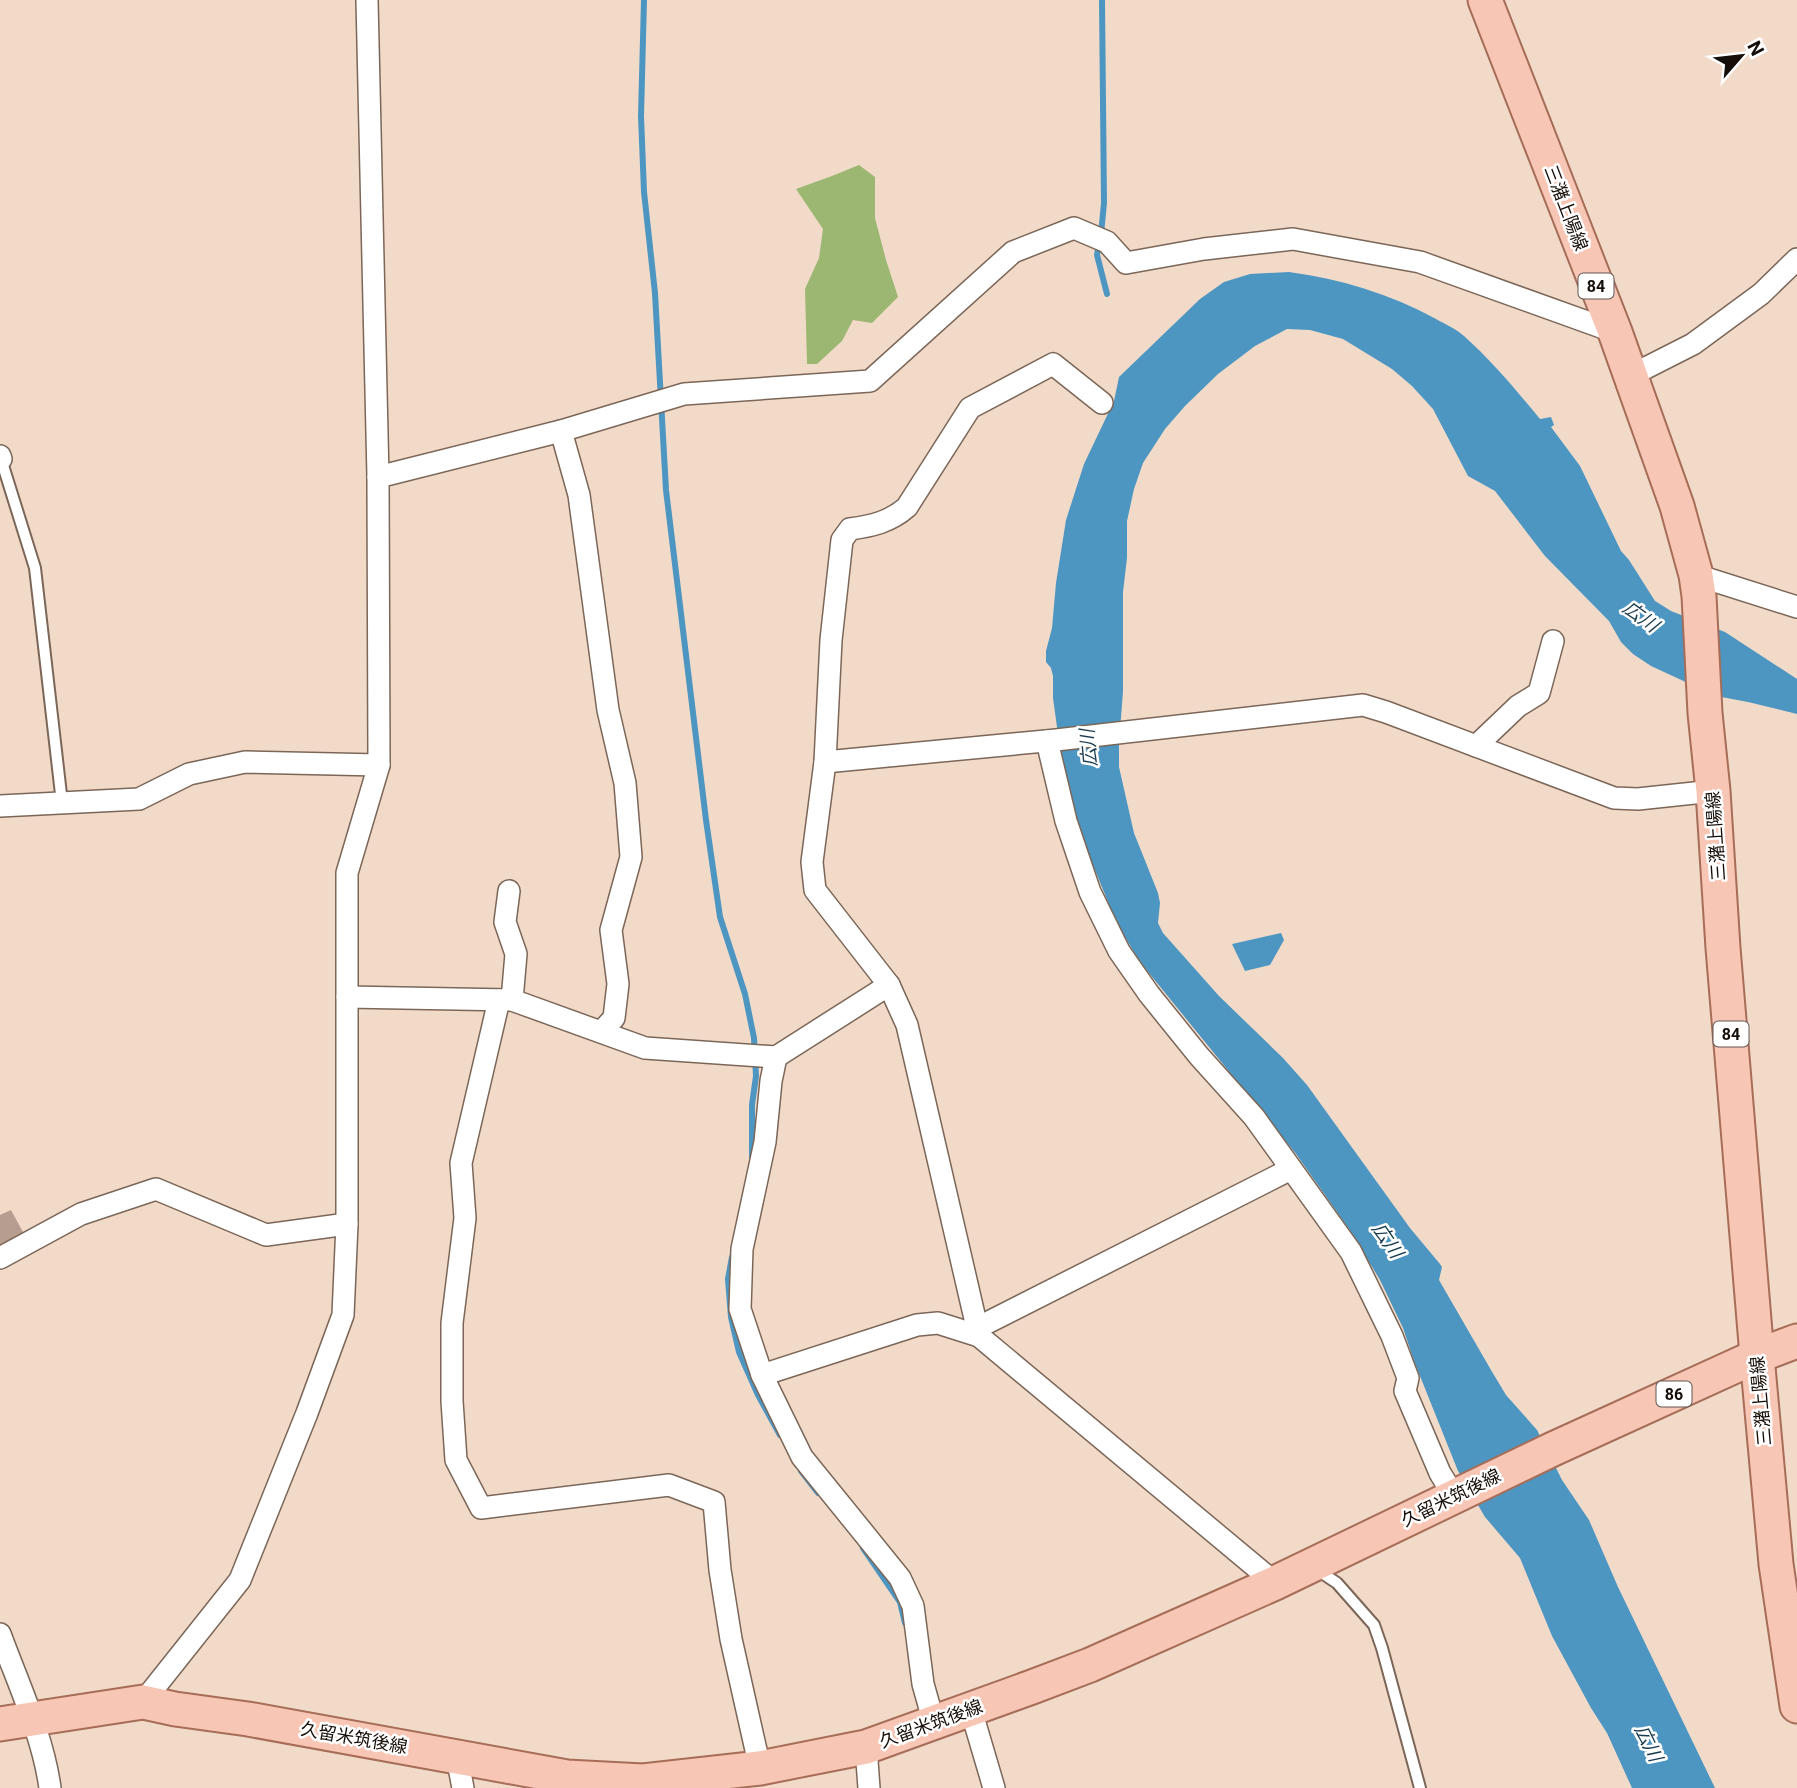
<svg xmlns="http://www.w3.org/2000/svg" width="1797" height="1788" font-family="Roboto,'Noto Sans JP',sans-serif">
<rect width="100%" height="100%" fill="#f2dac9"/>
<path fill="#9cb771" d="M859,165L875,177V218L886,260L898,297L872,323L853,320L842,341L817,364H807L805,289L819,258L823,229L796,189L832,176Z"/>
<g fill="#4d96c2">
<path d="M1289,272C1341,279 1390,294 1436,319C1445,324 1456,329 1464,336C1492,361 1516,390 1540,419L1551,417L1554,425L1551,427L1580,466L1621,551L1629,560L1655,601L1671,611L1725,632L1797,679V714L1748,702L1716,696L1651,666L1633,654L1621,642L1609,621L1545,556L1495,491L1468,476L1433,409L1412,386L1392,369L1343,339L1310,330L1287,329L1255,346L1218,374L1185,406L1165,429L1143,463L1134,489L1127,521V558L1123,592V691L1119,744V767L1134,833L1158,893L1160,903L1158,923L1163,933L1219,996L1283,1058L1307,1085L1410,1228L1440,1264L1442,1267L1439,1280L1491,1370L1506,1395L1537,1430L1562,1480L1589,1520L1618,1587L1715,1788H1632L1607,1733L1591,1708L1552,1636L1520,1558L1485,1517L1458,1471L1414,1361L1403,1328L1380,1280L1349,1229L1296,1154L1140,962L1117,924L1084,843L1070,796L1057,727L1053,698V676L1051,668L1046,662V651L1052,628L1056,583L1066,520L1084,464L1114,401L1119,377L1200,299L1224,282L1250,274Z"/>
<path d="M1281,933L1284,940L1270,965L1245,971L1232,944Z"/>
</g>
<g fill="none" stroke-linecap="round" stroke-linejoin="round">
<g stroke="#4d96c2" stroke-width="6">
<path d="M644,0L641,116L644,192L655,293L666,490L706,820L720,917L745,994L754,1038L756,1076L752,1105V1157"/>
<path d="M1101,234L1104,203L1102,0"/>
<path d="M1099,244L1097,255L1107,294"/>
<path d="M732,1257L728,1279L731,1317L739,1352L758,1395L780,1435"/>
<path d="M801,1471L818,1493"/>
<path d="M863,1548L900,1602L905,1623"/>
</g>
</g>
<path fill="#b79d90" d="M11,1210L24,1234L0,1247V1215Z"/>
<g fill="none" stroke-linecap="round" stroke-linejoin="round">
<g stroke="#7b6657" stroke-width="14">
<g id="service">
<path d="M1,459L35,568L62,803"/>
<path d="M1316,1569L1337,1583L1374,1625L1382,1648L1420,1788"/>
</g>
</g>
<g stroke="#7b6657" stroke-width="24">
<g id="minor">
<path d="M1630,376L1693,344L1761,294L1797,259"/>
<path d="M561,431L579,495L608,710L625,783L631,857L611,930L618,984L614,1018L602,1031"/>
<path d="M0,456L1,459"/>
<path d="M378,477L561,431L684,394L870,381L1013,252L1074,228L1107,242L1126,263L1204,249L1293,239L1420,262L1615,332"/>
<path d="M1696,575L1797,607"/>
<path d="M1047,741L1066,821L1090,892L1119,951L1149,994L1199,1056L1254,1117L1351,1252L1392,1336L1408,1378L1405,1391L1440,1473L1454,1496"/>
<path d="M1476,746L1518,706L1539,693L1553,641"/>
<path d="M825,762L1056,740L1363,705L1386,712L1614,798L1638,799L1713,791"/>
<path d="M0,806L139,799L189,774L245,762L379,765"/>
<path d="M509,891L505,922L516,954L512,1000"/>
<path d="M347,997L512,1000L645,1048L776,1057L889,985"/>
<path d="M499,1000L461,1163L465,1218L452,1323V1401L456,1460L481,1508L669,1485L714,1502L720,1570L731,1639L760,1768"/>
<path d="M776,1057L771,1081L765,1142L742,1249L740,1309L762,1375L802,1457L900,1578L913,1606L923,1684L934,1723"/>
<path d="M0,1258L81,1214L156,1189L266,1235L347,1224"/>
<path d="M977,1328L1291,1169"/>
<path d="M979,1336L907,1025L889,985L815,890L812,862L825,762L831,640L842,540L850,529C872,526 890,522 907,507L970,408L1053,364L1102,403"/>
<path d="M762,1375L917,1325L938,1323L979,1336L1275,1583"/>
<path d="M0,1634C18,1683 43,1736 50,1788"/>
<path d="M143,1702L240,1580L307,1413L343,1315L347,1224V873L379,765L378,477L367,0"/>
<path d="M971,1710L994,1788"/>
<path d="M866,1747L869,1788"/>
<path d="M457,1757L463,1788"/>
</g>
</g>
<g stroke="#a66d58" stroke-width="37">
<g id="primary">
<path d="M1485,0L1615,332L1677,506L1696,575L1699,596L1705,713L1713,791L1723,948L1757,1356L1776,1564L1797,1706"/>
<path d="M0,1724L143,1702L175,1709L248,1719L567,1777L643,1781L760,1768L866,1747L1032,1687L1090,1665L1275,1583L1553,1449L1757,1356L1797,1341"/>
</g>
</g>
<use href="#service" stroke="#fff" stroke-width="10"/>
<use href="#minor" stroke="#fff" stroke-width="21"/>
<use href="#primary" stroke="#f8c6b5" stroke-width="33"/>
</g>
<g text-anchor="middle" stroke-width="5" stroke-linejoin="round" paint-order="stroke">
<g fill="#fff" stroke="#5c5652" stroke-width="2">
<rect x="1578.5" y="273.5" width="35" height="25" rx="5"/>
<rect x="1713.5" y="1021.5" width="35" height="25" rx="5"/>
<rect x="1656.5" y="1381.5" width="35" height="25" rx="5"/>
</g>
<g font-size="16" font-weight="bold" fill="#160e08">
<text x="1596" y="292">84</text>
<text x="1731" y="1040">84</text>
<text x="1674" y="1400">86</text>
</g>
<g font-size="18" fill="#160e08" stroke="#fff">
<text transform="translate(1566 208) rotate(69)" y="6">三潴上陽線</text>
<text transform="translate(1716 836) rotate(-94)" y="6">三潴上陽線</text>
<text transform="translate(1761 1401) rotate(-95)" y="6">三潴上陽線</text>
<text transform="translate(1451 1498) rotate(-26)" y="6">久留米筑後線</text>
<text transform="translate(931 1724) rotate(-20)" y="6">久留米筑後線</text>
<text transform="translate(354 1738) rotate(10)" y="6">久留米筑後線</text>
</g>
<g font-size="19" font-style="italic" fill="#1b3c4f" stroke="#fff">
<text transform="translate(1641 616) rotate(36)" y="7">広川</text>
<text transform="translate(1088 748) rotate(-95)" y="7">広川</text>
<text transform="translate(1388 1240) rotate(56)" y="7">広川</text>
<text transform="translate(1649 1743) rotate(64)" y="7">広川</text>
</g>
</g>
<g transform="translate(1741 56) rotate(62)" stroke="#ffffff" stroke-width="5" paint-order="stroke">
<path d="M0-5L12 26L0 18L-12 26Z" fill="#160e08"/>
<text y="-10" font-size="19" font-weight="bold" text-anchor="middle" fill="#160e08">N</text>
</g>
</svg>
